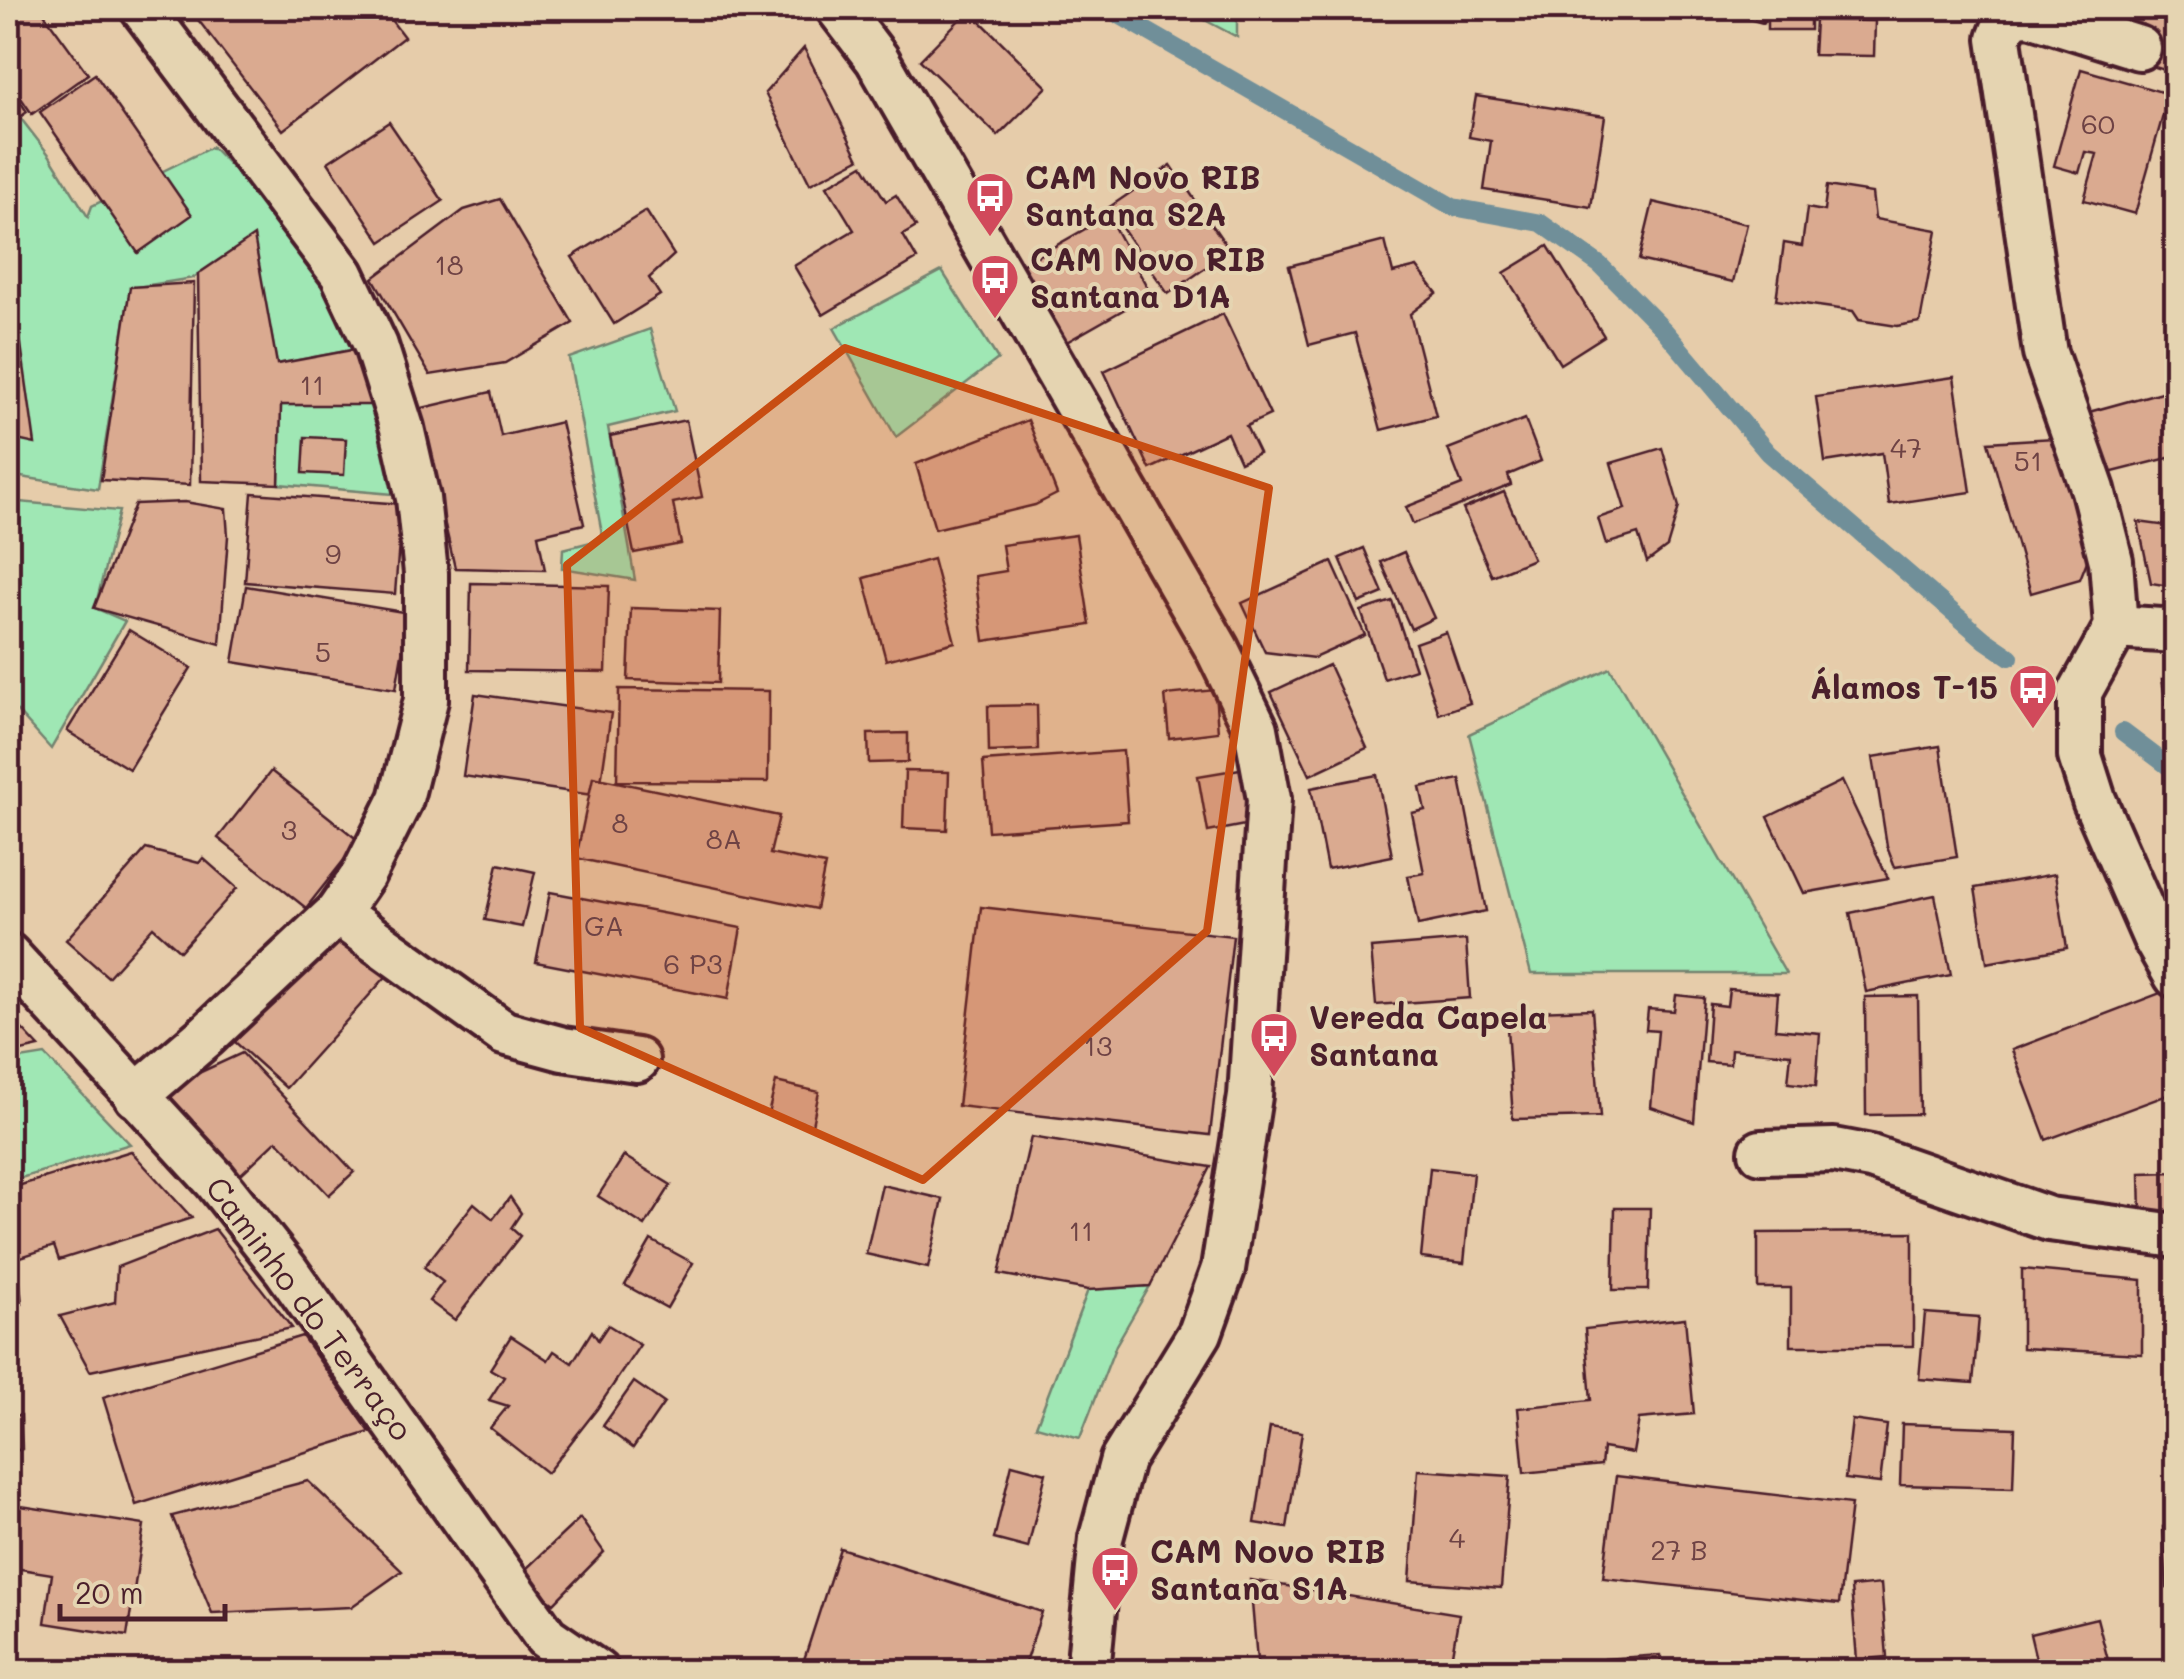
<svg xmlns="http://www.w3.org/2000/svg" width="2184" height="1679" font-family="Mali,sans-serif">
<rect width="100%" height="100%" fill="#e6ccaa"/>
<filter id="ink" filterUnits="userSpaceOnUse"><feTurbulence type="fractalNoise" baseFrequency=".01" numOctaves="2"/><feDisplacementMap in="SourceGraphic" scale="20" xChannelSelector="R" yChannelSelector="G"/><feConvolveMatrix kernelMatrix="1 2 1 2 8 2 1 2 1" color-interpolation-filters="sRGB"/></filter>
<g filter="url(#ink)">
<g fill="#9fe7b4" stroke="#748370" stroke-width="2.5">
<path d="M1182,8H1237V37Z"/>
<path d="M8,102L50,156L88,217L92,206L212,147L248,184L319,273L357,349L277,364L253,237L193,278L130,288L98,489L8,475Z"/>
<path d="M942,271L998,359L896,437L834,328Z"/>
<path d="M650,329L675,411L608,427L635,580L562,568L563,549L603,539L569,358Z"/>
<path d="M385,404L405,495L279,484L281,405Z"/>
<path d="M8,501L119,511L95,608L125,621L51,749L8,701Z"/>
<path d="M1610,668L1786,974H1531L1469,734Z"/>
<path d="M45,1055L130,1144L8,1182V1061Z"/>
<path d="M1150,1286L1116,1345L1080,1438L1036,1426L1088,1290Z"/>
</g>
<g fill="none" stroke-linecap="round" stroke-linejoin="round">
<g stroke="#708f99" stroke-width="18">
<path d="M1107,8L1453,207L1541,223L1600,265L1665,331L1768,453L1985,640L2010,657"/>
<path d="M2123,732L2176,772"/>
</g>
</g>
<g fill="#daaa90" stroke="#4a1f2b" stroke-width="2.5">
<path d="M8,8H40L88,74L32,114L8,79Z"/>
<path d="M189,8H382L404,37L283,130Z"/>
<rect x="1257" y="8" width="41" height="5"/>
<path d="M1763,8V23L1713,9V8Z"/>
<rect x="1767" y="8" width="43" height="22"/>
<path d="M2112,8H2176V53L2171,72L2145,64L2107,28Z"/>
<path d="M969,10L1047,87L998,136L920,60Z"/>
<path d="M1815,20L1875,21L1874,56L1813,55Z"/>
<path d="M804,48L859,159L810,184L765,93Z"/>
<path d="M2081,69L2169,94L2135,214L2084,200L2097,154L2085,152L2079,173L2054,166Z"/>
<path d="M95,74L192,215L138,253L40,112Z"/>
<path d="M8,83L27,112L8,126Z"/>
<path d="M1476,96L1605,116L1591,207L1484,190L1491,141L1469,137Z"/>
<path d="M389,122L443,201L381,242L328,162Z"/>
<path d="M863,165L886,201L896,195L916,227L903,235L917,259L823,315L794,266L854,230L827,186Z"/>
<path d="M1171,165L1230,251L1168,294L1108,208Z"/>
<path d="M2176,181V222L2170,221Z"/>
<path d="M1827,186L1872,193L1875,219L1937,230L1920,322L1897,326L1859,320L1853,311L1776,300L1784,243L1802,246L1807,208L1824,211Z"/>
<path d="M500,199L573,323L505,363L430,375L373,278L464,210Z"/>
<path d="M1653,202L1747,224L1733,282L1639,260Z"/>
<path d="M646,211L674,255L649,278L660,295L614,324L572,257Z"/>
<path d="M1108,216L1151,294L1063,344L1020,266Z"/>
<path d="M254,236L277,364L357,349L378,405H281L279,484L201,481L198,274Z"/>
<path d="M1385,241L1393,273L1417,267L1437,293L1410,314L1436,416L1381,430L1355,333L1309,345L1289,266Z"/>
<path d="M1548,246L1604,336L1560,364L1504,273Z"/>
<path d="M194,283L190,485L101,480L130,287Z"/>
<path d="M1223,314L1270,415L1246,426L1259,453L1240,462L1227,433L1150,469L1104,371Z"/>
<path d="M8,329L19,330L35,444L8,438Z"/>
<path d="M1954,377L1971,492L1889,504L1882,453L1825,462L1816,397Z"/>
<path d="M2176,388V456L2105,474L2089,412Z"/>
<path d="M491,392L501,436L561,422L584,524L538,535L545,570L455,568L418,409Z"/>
<path d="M1525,419L1541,461L1508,475L1511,485L1413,524L1406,507L1462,485L1448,449Z"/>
<path d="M686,420L702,497L673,503L681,544L634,553L610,436Z"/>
<path d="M1028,420L1057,494L1035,505L935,529L916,464Z"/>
<path d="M305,437L346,439L344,475L303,473Z"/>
<path d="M2054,438L2091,551L2080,579L2031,593L1988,442Z"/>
<path d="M1662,448L1679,507L1667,547L1647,562L1638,534L1606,544L1598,518L1625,509L1611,463Z"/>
<path d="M1504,492L1533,559L1492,576L1463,509Z"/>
<path d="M252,493L402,504L395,594L245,582Z"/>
<path d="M185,502L226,509L228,536L220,644L94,608L135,504Z"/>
<path d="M2138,522L2176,527V587L2151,583Z"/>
<path d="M1076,535L1090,625L984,641L975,576L1006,571L1002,545Z"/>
<path d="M1364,548L1383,593L1359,603L1340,558Z"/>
<path d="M1404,552L1434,618L1411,629L1381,562Z"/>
<path d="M933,559L955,642L886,660L864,578Z"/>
<path d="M1332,562L1365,635L1314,658L1265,652L1242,603Z"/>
<path d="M471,583L609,586L606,672L469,670Z"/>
<path d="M246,586L409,613L396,689L233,662Z"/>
<path d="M1392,601L1415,669L1384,679L1361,611Z"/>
<path d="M631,608L720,611L718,683L628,680Z"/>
<path d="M129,630L191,668L129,769L67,731Z"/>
<path d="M1446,632L1470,703L1439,714L1415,643Z"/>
<path d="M1329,665L1367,748L1310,775L1271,692Z"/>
<path d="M2162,679L2176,680V738L2171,735Z"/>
<path d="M619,689L769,691L768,782L617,781Z"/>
<path d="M1215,690L1218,732L1169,738L1165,695Z"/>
<path d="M475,694L611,713L599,796L463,776Z"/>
<path d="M1037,705L1038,750L989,752L988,706Z"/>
<path d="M908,733V762L869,763L868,734Z"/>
<path d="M1940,746L1957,857L1895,867L1887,846L1873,757Z"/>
<path d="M1123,751L1128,821L988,831L983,761Z"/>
<path d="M1246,768L1255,823L1208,832L1198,776Z"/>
<path d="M271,771L359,841L306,908L218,838Z"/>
<path d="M905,771L949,772L947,830L903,828Z"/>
<path d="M1377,775L1392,856L1327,869L1311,788Z"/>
<path d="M593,777L779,816L770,854L825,865L816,909L576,858Z"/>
<path d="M1460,779L1486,911L1418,925L1408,876L1424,873L1412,813L1425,810L1420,787Z"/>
<path d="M1842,781L1888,878L1804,893L1768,817Z"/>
<path d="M146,849L199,863L203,858L237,888L180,951L153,927L108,977L66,940Z"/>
<path d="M498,864L535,872L522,927L485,920Z"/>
<path d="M2055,874L2067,948L1987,963L1975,888Z"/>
<path d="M550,892L741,928L728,999L536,962Z"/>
<path d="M1935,895L1951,975L1866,992L1850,913Z"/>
<path d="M981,907L1233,936L1210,1135L958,1106Z"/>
<path d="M328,938L401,960L286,1088L235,1042Z"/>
<path d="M1466,940L1470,998L1376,1005L1371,948Z"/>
<path d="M1729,989L1778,993L1775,1029L1820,1033L1816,1086L1788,1083L1791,1054L1731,1049L1730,1064L1706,1062L1710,1004L1727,1006Z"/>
<path d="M2168,990L2176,1012V1092L2046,1140L2012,1050Z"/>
<path d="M1676,995L1704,998L1694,1122L1651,1107L1658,1031L1646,1030L1648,1009L1674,1011Z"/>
<path d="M1918,996L1920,1114L1866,1115L1865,997Z"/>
<path d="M1592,1009L1600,1117L1513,1119L1506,1012Z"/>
<path d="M8,1014L39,1047L8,1054Z"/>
<path d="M242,1053L354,1172L329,1195L277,1140L238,1177L164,1089Z"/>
<path d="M776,1082L819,1092L812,1125L768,1114Z"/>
<path d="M1031,1137L1211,1167L1150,1286L1088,1290L999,1274Z"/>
<path d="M131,1151L192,1218L59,1260L54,1246L18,1258L12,1238L8,1237V1189Z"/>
<path d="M624,1156L671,1185L645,1226L598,1196Z"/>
<path d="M1430,1168L1473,1173L1464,1263L1421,1258Z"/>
<path d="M2176,1172V1214L2141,1215L2140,1173Z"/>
<path d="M882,1185L943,1199L928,1268L866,1254Z"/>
<path d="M510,1197L521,1213L511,1228L520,1236L455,1320L429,1301L443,1282L424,1267L474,1203L493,1219Z"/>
<path d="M1615,1208H1650L1648,1290H1613Z"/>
<path d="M215,1229L292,1328L90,1371L60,1316L115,1302L117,1267Z"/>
<path d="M1913,1232V1346H1791V1288H1758V1233Z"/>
<path d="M651,1240L693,1263L667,1308L625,1285Z"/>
<path d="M2022,1269L2142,1280V1354L2022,1348Z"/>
<path d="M19,1276L22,1304L8,1306V1277Z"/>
<path d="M1925,1313L1979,1317L1973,1383L1919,1379Z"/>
<path d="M1685,1318L1694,1414L1639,1419L1633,1453L1603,1448L1601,1465L1524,1473L1518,1408L1591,1400L1585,1329Z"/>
<path d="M608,1325L640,1345L597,1409L547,1473L490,1428L508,1406L489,1400L504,1377L490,1369L511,1336L548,1360L554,1351L572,1363L592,1331L598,1340Z"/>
<path d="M302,1336L370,1432L136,1505L103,1397Z"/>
<path d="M634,1382L664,1403L633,1448L603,1426Z"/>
<path d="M21,1415L22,1449L8,1453V1416Z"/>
<path d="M1852,1420L1887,1425L1880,1483L1845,1479Z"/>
<path d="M1902,1424L2015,1428L2013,1488L1900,1485Z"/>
<path d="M1270,1427L1302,1432L1287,1528L1255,1523Z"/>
<path d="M1012,1464L1046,1473L1028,1548L994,1539Z"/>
<path d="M1418,1470L1510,1476L1501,1588L1410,1581Z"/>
<path d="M1616,1476L1851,1504L1839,1604L1603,1578Z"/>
<path d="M308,1481L402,1571L351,1607L212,1613L172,1516Z"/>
<path d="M8,1504L144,1525L127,1636L45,1623L52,1574L8,1567Z"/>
<path d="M580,1518L604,1552L554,1603L523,1580L527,1568Z"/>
<path d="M2176,1526V1587L2167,1588L2163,1527Z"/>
<path d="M840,1548L1042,1612L1022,1672H800Z"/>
<path d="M1250,1580L1459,1614L1449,1672H1258Z"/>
<path d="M1881,1584L1887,1657L1857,1660L1851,1587Z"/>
<path d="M2097,1618L2109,1664L2081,1672H2039L2030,1634Z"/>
<path d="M1660,1655L1662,1672H1606L1605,1659Z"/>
</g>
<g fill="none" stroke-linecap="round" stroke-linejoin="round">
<g stroke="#4a1f2b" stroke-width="50">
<g id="street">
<path d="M838,8L877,59L1217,649L1256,729L1269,799L1250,1096L1223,1269L1200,1333L1122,1460L1101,1538L1088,1672"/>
<path d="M2139,48L2030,14L2014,15L2004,26L1999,39L2045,353L2093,490L2111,561L2116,627L2080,692V756L2094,800L2155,939L2176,976"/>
<path d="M2116,627L2176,631"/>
<path d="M337,913L504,1033L563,1049L637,1060"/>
<path d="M8,955L215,1180L286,1270L546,1637L597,1672"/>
<path d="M136,1096L206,1036L337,913L363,875L401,799L426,700V573L418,498L402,428L376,346L342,274L142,8"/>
<path d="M1761,1152L1834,1150L1871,1157L2049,1219L2176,1236"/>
</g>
</g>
<use href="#street" stroke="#e5d4b1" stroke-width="42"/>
</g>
</g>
<path fill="#c84d12" fill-opacity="0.2" stroke="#c84d12" stroke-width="8" stroke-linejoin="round" d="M845,348L1269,488L1207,931L923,1180L580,1028L567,565Z"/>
<defs>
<g id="bus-pin" transform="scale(2.5)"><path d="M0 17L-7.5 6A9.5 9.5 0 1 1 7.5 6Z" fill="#d1495b" stroke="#e5d4b1"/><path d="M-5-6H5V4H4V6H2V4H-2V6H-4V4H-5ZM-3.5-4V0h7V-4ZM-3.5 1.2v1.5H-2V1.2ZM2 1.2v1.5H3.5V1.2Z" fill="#fff"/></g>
</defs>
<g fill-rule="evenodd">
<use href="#bus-pin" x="990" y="196"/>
<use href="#bus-pin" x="995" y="278"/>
<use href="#bus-pin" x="2033" y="688"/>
<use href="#bus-pin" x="1274" y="1036"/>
<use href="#bus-pin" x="1115" y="1570"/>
</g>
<g text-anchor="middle" stroke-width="8" stroke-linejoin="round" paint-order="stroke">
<g font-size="28" fill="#6e4244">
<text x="2098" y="134">60</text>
<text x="449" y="275">18</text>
<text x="312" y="395">11</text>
<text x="1906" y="458">47</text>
<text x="2028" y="471">51</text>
<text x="333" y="564">9</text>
<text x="323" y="662">5</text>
<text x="620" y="833">8</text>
<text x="289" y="840">3</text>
<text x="724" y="849">8A</text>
<text x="604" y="936">GA</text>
<text x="693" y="974">6 P3</text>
<text x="1098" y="1056">13</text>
<text x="1081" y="1241">11</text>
<text x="1457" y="1548">4</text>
<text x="1679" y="1560">27 B</text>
</g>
<g font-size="32" font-weight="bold" fill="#4a1f2b" stroke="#e5d4b1" text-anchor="start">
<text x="1025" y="189">CAM Novo RIB<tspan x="1025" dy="37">Santana S2A</tspan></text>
<text x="1030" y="271">CAM Novo RIB<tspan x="1030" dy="37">Santana D1A</tspan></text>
<text x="1998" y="699" text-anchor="end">Álamos T-15</text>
<text x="1309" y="1029">Vereda Capela<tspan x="1309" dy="37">Santana</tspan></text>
<text x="1150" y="1563">CAM Novo RIB<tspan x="1150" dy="37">Santana S1A</tspan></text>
</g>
<g font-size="32" fill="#4a1f2b" stroke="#e5d4b1">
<text transform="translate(309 1309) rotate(53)" y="11">Caminho do Terraço</text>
</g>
</g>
<rect width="2184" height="1679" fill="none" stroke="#e5d4b1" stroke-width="40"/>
<rect x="20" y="20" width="2144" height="1639" fill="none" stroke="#4a1f2b" stroke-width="4" filter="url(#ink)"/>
<path d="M60 1604v15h165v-15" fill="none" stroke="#4a1f2b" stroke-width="5"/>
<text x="75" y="1604" font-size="30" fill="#4a1f2b" stroke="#e5d4b1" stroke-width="8" paint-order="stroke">20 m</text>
</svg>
